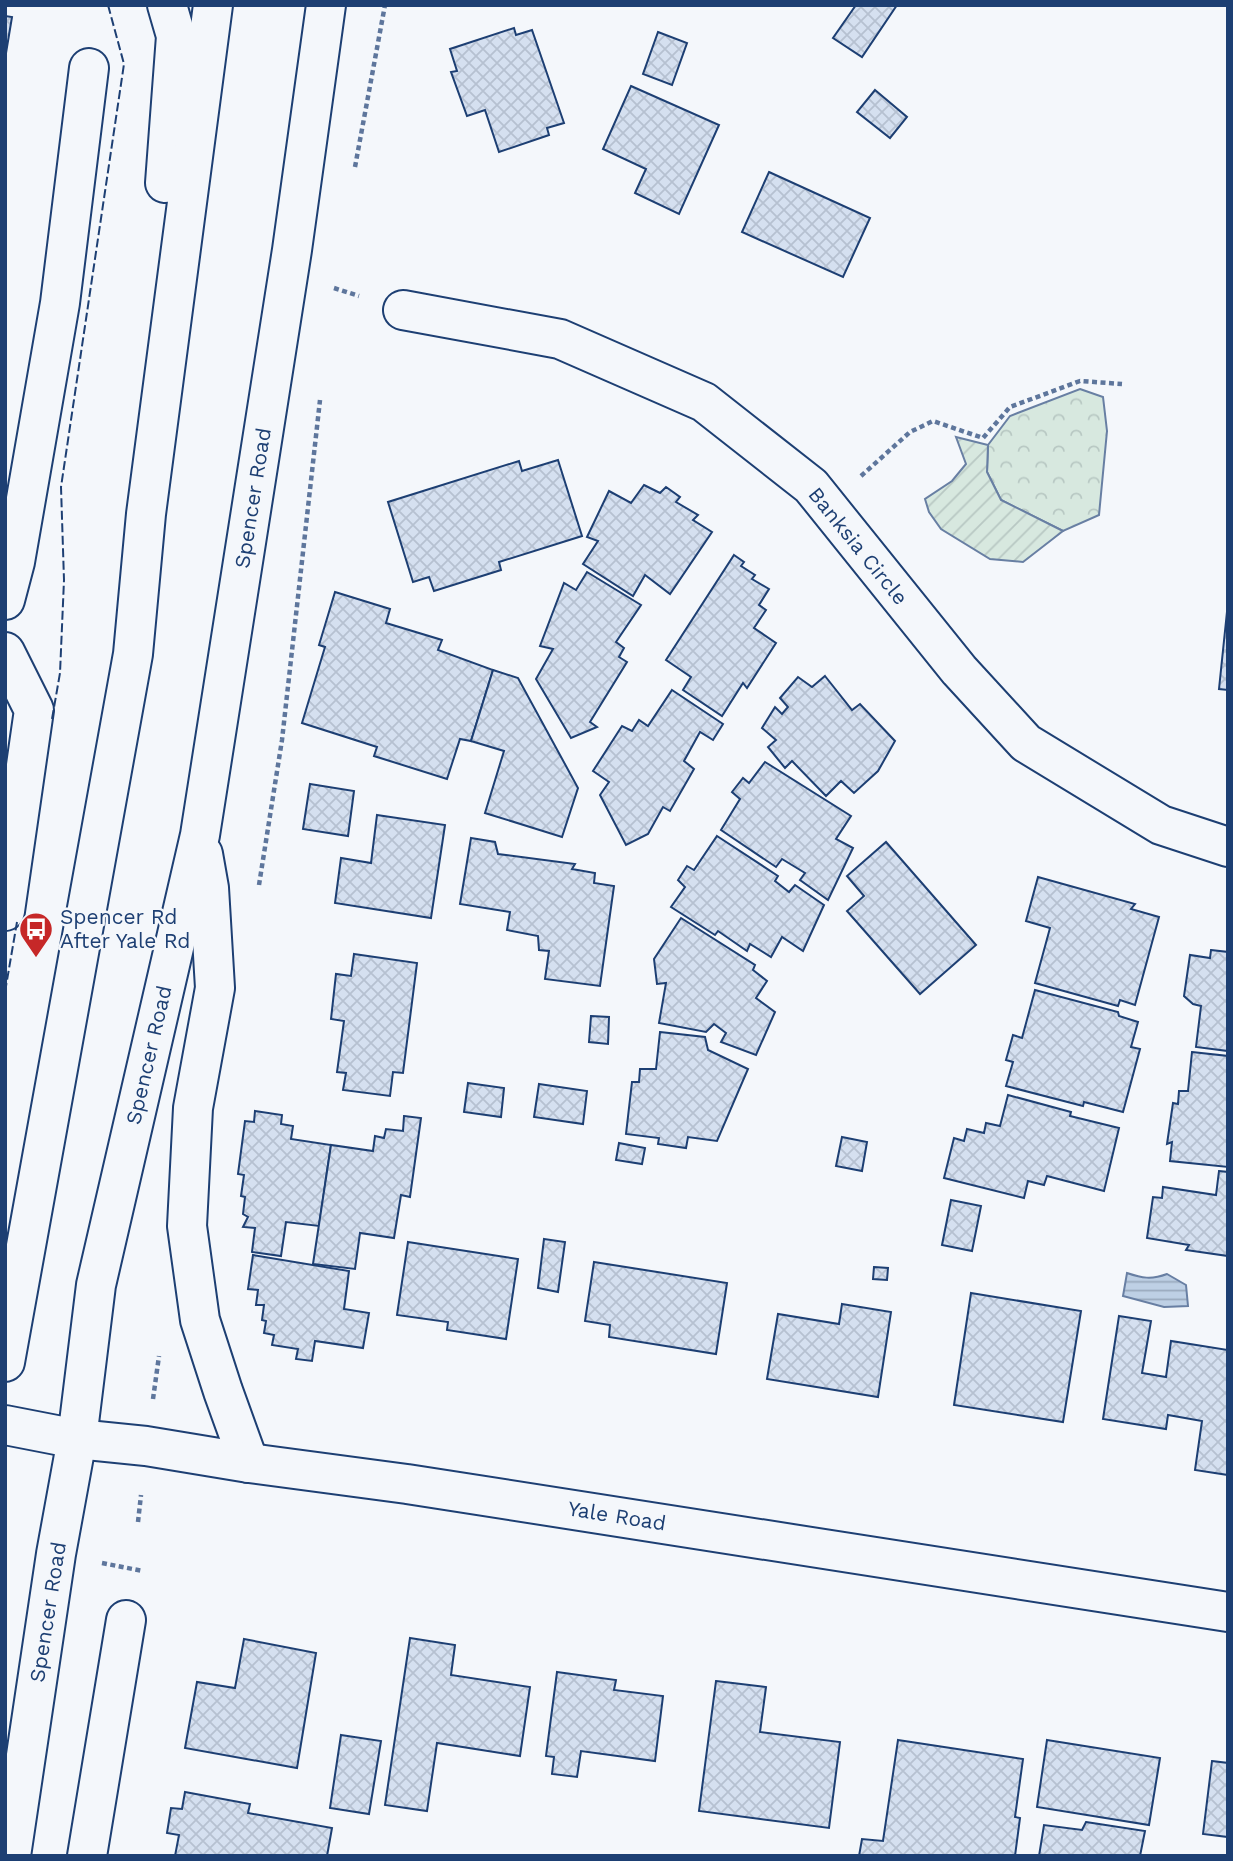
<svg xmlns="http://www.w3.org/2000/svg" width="1233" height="1861" font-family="'Work Sans',sans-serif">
<defs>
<pattern id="park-crowns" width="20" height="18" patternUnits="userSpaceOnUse" patternTransform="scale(1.75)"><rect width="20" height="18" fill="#d7e8df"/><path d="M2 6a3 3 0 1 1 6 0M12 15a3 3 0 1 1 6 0" fill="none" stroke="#b8c8c3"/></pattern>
<pattern id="garden-furrows" width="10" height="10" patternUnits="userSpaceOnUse" patternTransform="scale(1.75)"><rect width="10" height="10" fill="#d7e8df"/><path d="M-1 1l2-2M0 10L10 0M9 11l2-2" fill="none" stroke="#b8c8c3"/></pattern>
<pattern id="water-rules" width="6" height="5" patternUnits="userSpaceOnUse" patternTransform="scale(1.75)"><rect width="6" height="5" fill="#bed0e5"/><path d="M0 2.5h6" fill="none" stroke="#9aaabe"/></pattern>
<pattern id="building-cross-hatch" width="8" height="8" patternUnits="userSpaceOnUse" patternTransform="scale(1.75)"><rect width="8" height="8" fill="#d5e0f0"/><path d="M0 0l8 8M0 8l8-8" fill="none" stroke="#b6c1d1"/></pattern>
</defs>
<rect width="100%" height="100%" fill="#f4f7fb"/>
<path fill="url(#park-crowns)" stroke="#687fa3" stroke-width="2" d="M1080,389L1103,397L1107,431L1099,515L1063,531L1001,500L987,472L988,445L1010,416Z"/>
<path fill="url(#garden-furrows)" stroke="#687fa3" stroke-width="2" d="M956,437L988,445L987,472L1001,500L1063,531L1023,562L990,559L941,529L929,512L925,499L952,481L966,464Z"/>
<path fill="url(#water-rules)" stroke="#687fa3" stroke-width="2" d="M1127,1273C1142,1278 1151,1280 1167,1274L1186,1285L1188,1306L1164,1307L1123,1296Z"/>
<g fill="url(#building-cross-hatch)" stroke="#1d3f73" stroke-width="2">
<path d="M856,5H897L862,57L833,38Z"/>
<path d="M5,16L12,17L5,59Z"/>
<path d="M514,28L516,35L532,30L564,123L547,128L549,135L499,152L485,110L467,116L451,72L457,71L450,49Z"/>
<path d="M658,32L687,43L672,85L643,74Z"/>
<path d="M631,86L719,125L679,214L635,193L646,169L603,149Z"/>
<path d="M875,90L907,117L890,138L857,112Z"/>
<path d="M769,172L870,218L843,277L742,232Z"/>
<path d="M558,460L582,536L499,562L501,570L434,591L429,577L413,582L388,502L519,461L522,471Z"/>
<path d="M644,485L660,493L666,487L680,497L676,502L698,515L693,520L712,532L670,594L645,575L633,596L583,564L598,541L587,537L609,491L631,503Z"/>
<path d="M734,555L744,562L741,566L755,575L752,579L769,589L759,605L766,610L754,628L776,643L747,688L743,683L722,716L683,690L691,677L666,660Z"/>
<path d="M587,572L641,605L616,642L624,648L619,657L627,662L590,722L597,727L571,738L536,679L553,649L540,646L564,583L576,590Z"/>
<path d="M335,592L390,609L386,623L442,640L438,650L493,670L471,741L460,739L447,779L374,756L377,747L302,723L325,647L319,645Z"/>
<path d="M1228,602V690L1219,689Z"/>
<path d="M493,670L518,678L578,788L562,837L485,813L504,751L471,741Z"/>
<path d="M825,676L852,710L860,704L895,741L878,771L854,793L841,781L826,796L792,761L785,768L768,747L776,740L762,728L775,707L782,714L788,707L780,698L798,677L812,687Z"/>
<path d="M672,690L723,724L713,740L700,732L684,761L694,769L670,811L663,807L648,834L626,845L600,795L609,782L593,771L622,726L632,731L639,720L648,726Z"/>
<path d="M765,762L851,816L836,839L853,848L828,900L800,880L805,873L782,859L776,867L721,830L740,799L732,792L743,778L749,783Z"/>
<path d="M310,784L354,791L348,836L303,829Z"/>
<path d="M377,815L445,825L431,918L335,903L341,858L371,863Z"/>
<path d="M717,836L778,876L775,881L789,892L795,885L824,905L803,951L782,937L771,957L750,944L747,951L718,931L715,935L671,907L685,887L678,880L687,866L694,870Z"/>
<path d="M471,838L495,842L498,854L575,864L572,869L595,873L594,883L614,886L600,986L545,979L549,951L539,950L538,936L507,930L510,912L460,904Z"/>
<path d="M886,842L976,945L920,994L847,911L864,896L847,876Z"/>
<path d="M1038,877L1135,904L1131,909L1159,917L1135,1005L1120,1000L1118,1006L1035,983L1050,928L1026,921Z"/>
<path d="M681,918L755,965L753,970L767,981L756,998L775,1012L756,1055L721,1042L726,1033L714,1024L706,1032L659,1023L666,983L657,984L654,959Z"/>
<path d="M1211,950L1228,952V1051L1196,1047L1201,1006L1193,1004L1184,996L1190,955L1210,958Z"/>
<path d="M354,954L417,963L403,1073L393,1072L390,1096L343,1090L346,1073L337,1072L344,1021L331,1019L336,974L351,976Z"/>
<path d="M1035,990L1118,1012L1119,1016L1138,1022L1131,1047L1140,1049L1123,1112L1084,1102L1083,1106L1006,1086L1013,1062L1006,1060L1013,1035L1022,1038Z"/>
<path d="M591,1016L609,1017L608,1044L589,1042Z"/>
<path d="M660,1032L705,1037L708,1050L748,1069L717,1141L688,1137L686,1148L658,1144L659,1138L626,1134L632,1082H639L640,1069H656Z"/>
<path d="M1192,1052L1228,1056V1167L1170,1161L1172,1142L1167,1144L1173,1103L1178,1104L1179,1091H1188Z"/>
<path d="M468,1083L504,1088L501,1117L464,1112Z"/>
<path d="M539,1084L587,1091L583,1124L534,1117Z"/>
<path d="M1008,1095L1071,1112L1070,1116L1119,1128L1104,1191L1047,1176L1044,1185L1028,1181L1024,1198L944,1178L954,1138L964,1141L967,1129L984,1133L986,1123L1000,1126Z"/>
<path d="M255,1111L282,1115L281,1124L293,1126L291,1139L331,1145L319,1226L286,1222L281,1256L252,1252L255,1228L243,1227L248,1217L243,1214L245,1197L241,1196L244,1175L238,1174L245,1121L254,1122Z"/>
<path d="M404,1116L421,1118L410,1197L401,1195L394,1238L360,1233L355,1269L313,1264L331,1145L373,1151L375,1136L384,1138L386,1129L403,1131Z"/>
<path d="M842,1137L867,1142L862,1171L836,1166Z"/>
<path d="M619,1143L645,1148L642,1164L616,1160Z"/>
<path d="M1219,1171L1228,1172V1256L1186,1250L1189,1245L1147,1238L1153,1197L1162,1198L1163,1187L1216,1195Z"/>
<path d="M951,1200L981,1206L972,1251L942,1245Z"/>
<path d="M544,1239L565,1242L558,1292L538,1288Z"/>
<path d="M408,1242L518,1259L506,1339L447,1330L448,1322L397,1315Z"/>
<path d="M253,1255L349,1271L344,1309L369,1313L363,1348L315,1341L312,1361L296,1359L298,1349L272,1345L274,1335L264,1333L266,1321L262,1320L264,1305H256L258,1290L248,1289Z"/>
<path d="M594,1262L727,1283L716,1354L609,1337L610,1325L585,1321Z"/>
<path d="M874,1267L888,1268L887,1280L873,1279Z"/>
<path d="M971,1293L1081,1311L1063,1422L954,1405Z"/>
<path d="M842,1304L891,1312L878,1397L767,1379L778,1314L839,1324Z"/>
<path d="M1119,1316L1151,1321L1142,1373L1166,1377L1171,1341L1228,1350V1475L1195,1470L1202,1421L1168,1415L1166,1429L1103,1419Z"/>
<path d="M410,1638L455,1645L451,1675L530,1687L520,1756L437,1743L427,1811L385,1805Z"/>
<path d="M244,1639L316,1653L297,1768L185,1748L197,1682L235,1688Z"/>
<path d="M557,1672L616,1680L614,1690L663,1696L655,1761L581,1751L577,1777L552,1774L554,1757L546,1756Z"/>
<path d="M716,1681L766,1687L760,1732L840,1742L829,1828L699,1811Z"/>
<path d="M341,1735L381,1741L369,1814L330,1808Z"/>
<path d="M898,1740L1023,1759L1015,1817L1020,1818L1015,1856H859L862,1839L883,1841Z"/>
<path d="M1047,1740L1160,1758L1149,1825L1037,1807Z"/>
<path d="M1212,1761L1228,1763V1837L1203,1834Z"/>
<path d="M185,1792L250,1804L248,1813L332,1828L327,1856H175L179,1835L167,1833L171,1808L182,1809Z"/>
<path d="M1086,1822L1145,1831L1140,1856H1039L1044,1825L1082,1830Z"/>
</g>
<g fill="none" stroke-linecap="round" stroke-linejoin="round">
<g stroke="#1d3f73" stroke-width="42">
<g id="minor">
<path d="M403,310L560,339L704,402L811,486L959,670L1026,743L1161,825L1228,847"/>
<path d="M5,600L15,562L60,303L89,68"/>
<path d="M5,652L34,710L5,911"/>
<path d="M87,1856L126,1620"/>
</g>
</g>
<g stroke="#1d3f73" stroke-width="42">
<g id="major">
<path d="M165,183L176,36L167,5"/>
<path d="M203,854L209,888L215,988L193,1108L187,1226L200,1320L223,1391L249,1463"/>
<path d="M5,1362L133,654L146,514L213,5"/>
<path d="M5,1425L77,1439L146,1446L249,1463L407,1484L1228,1612"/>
<path d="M11,1856L56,1554L77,1439L96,1285L200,835L292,250L326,5"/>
</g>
</g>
<g stroke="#5e769c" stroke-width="4.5" stroke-dasharray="5 3.5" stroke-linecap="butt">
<path d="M355,167L385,5"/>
<path d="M334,288L359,296"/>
<path d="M861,476L910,432L933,421L983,438L1010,407L1080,381L1122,384"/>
<path d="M259,885L282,740L320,400"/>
<path d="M153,1399L159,1356"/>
<path d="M138,1522L141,1495"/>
<path d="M102,1563L143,1571"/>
</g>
<use href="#minor" stroke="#f4f7fb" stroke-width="38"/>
<use href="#major" stroke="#f4f7fb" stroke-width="38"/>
<g stroke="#1d3f73" stroke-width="2" stroke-dasharray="9 3.5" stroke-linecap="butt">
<path d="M52,719L60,673L64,580L61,487L124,64L108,5"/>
<path d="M5,992L17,922"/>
</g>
</g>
<defs>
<g id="bus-pin" transform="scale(1.75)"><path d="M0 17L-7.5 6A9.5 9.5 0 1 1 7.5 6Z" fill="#c62828" stroke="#f4f7fb"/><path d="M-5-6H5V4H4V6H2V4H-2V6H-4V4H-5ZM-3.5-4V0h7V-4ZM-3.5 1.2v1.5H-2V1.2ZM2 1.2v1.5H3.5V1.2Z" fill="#fff"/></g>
</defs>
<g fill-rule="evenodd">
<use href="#bus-pin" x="36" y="929"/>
</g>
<g text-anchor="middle" stroke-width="5" stroke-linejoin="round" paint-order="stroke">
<g font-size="21" fill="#1d3f73" stroke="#f4f7fb">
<text transform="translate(253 498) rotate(-81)" y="7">Spencer Road</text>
<text transform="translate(858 546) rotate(51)" y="7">Banksia Circle</text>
<text transform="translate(149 1055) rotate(-77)" y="7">Spencer Road</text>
<text transform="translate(617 1516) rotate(9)" y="7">Yale Road</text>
<text transform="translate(48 1612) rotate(-81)" y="7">Spencer Road</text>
</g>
<g font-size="21" fill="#1d3f73" stroke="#f4f7fb" text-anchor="start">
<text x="60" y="924">Spencer Rd<tspan x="60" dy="24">After Yale Rd</tspan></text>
</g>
</g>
<rect width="1233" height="1861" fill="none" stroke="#1d3f73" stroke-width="14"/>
</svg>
